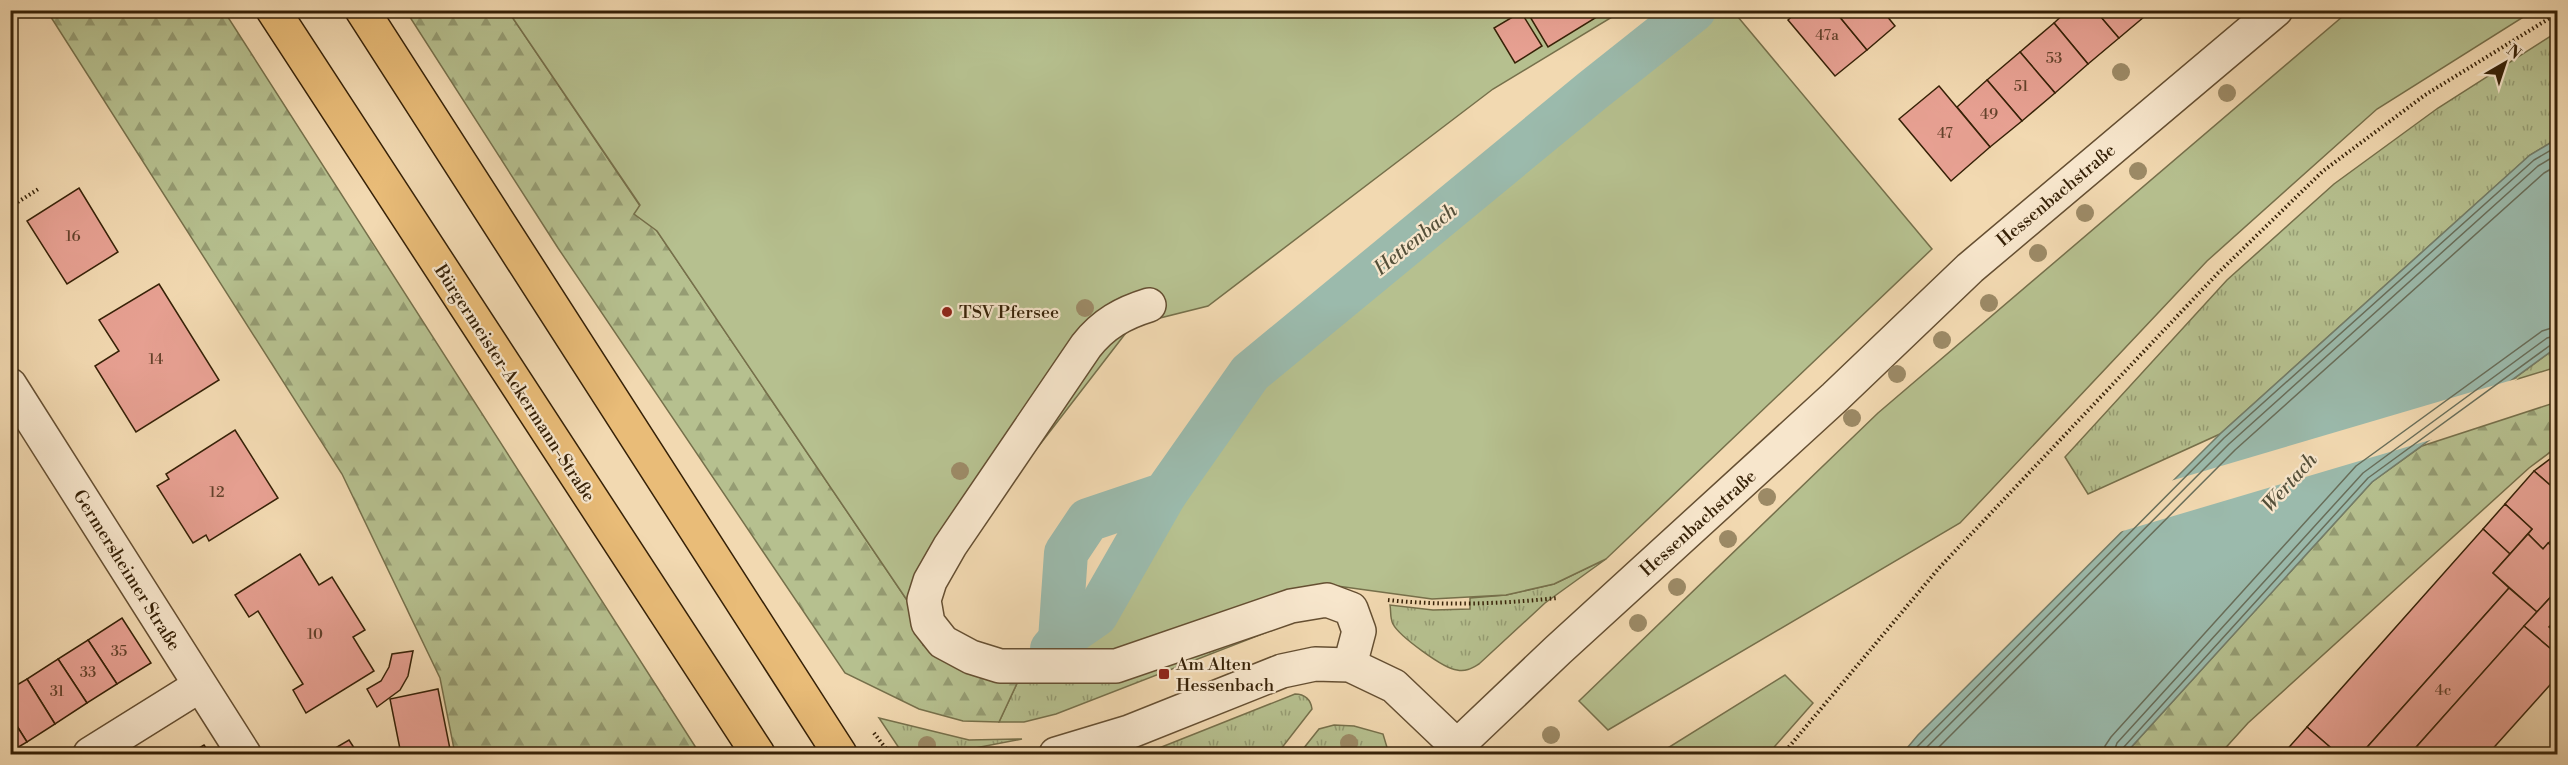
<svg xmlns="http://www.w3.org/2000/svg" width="2568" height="765" font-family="'Libre Bodoni',serif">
<defs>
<pattern id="grass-tufts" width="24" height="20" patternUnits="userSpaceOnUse" patternTransform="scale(1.5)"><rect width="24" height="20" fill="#b6c08f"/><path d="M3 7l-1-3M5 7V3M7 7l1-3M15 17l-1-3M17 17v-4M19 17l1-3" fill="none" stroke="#959c73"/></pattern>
<pattern id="forest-firs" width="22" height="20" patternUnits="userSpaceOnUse" patternTransform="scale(1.5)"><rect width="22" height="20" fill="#b6c08f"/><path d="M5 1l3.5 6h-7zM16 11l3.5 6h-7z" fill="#959c73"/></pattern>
</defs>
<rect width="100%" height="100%" fill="#f2d9b1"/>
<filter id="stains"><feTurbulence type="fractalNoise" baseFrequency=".00333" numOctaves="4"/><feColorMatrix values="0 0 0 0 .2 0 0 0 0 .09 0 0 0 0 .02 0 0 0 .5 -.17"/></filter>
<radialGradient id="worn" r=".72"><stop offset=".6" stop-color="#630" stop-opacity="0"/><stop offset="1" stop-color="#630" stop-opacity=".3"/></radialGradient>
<g fill="url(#grass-tufts)" stroke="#76704b" stroke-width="1.5">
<path d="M2557,32V139L2530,155L2220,434L2088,494L2065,457L2227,280L2334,184L2438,108Z"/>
<path d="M2557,347V367L2511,381Z"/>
<path d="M1606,559L1545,603L1479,664C1472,668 1466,672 1457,670C1444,669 1399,636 1393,624C1390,619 1391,611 1390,605L1433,610L1470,609V598L1506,595L1554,584Z"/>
<path d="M1296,621L1056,714L1024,722H999L1020,677Z"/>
<path d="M1295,694C1305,694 1311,700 1312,709L1277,754H1144Z"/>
<path d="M879,718L969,740L1022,739L944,754H903Z"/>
<path d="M1334,725L1354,726L1383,734L1389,754H1299L1319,729Z"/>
</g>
<g fill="url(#forest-firs)" stroke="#76704b" stroke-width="1.5">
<path d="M47,11H224L700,754H455L440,678L342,474Z"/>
<path d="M406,11H508L913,609L923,645L947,661L1020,677L999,722L963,721L919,709L845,673L558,248Z"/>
<path d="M2557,402V447L2529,468L2248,723L2220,754H2125L2372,482L2422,446Z"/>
</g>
<g fill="#b6c08f" stroke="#76704b" stroke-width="1.5">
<path d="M508,11H1622L1493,89L1208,306L1132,325L913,609L657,231L634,214L640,205Z"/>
<path d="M1714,11H1733L1932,249L1606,559L1554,584L1506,595L1432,599L1337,586L1305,587L1111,653L1075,651L1110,607L1255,379L1324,321Z"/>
<path d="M2349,11H2533L2377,109L2207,261L1960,523L1608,730L1579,701L1878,413Z"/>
<path d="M1785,675L1813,703L1768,754H1658Z"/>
</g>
<path fill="#9bbaac" stroke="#737d6a" stroke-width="1.5" d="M2557,139V347L2372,482L2125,754H1902L1918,735L2220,434L2530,155Z"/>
<path fill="#f2d9b1" d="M2519,378L2437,438L2116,533L2167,482Z"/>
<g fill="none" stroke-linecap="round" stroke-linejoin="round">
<g stroke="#686e5a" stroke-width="1.5">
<path d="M1910,754L2224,438L2534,160L2558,146"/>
<path d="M1920,754L2229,444L2538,166L2558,154"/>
<path d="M1932,754L2235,450L2544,173L2558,165"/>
<path d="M2104,754L2105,746L2111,737L2356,466L2542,331L2558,326"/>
<path d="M2113,754L2117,743L2363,473L2547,338L2558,335"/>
<path d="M2121,754L2123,748L2368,478L2552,344L2558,343"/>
</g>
<g stroke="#9bbaac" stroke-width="44">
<path d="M1060,640L1066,553L1088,520L1165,494L1250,373L1592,91L1694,10"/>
<path d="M1052,649L1060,640L1096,615L1165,494"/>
</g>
</g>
<g fill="#e8a193" stroke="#362107" stroke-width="1.5">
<path d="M1526,10H1604L1605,12L1548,47Z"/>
<path d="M1799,10H1834L1867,50L1835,76L1788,20Z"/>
<path d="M1834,10H1882L1895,26L1867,50Z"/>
<path d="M2068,10H2095L2119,38L2088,64L2054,23Z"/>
<path d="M2095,10H2150L2151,11L2119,38Z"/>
<path d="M1521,12L1542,46L1515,63L1494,28Z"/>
<path d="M2054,23L2088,64L2055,93L2020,52Z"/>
<path d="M2020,52L2055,93L2022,121L1987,80Z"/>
<path d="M1987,80L2022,121L1990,147L1957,107Z"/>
<path d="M1939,86L1990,147L1951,181L1899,119Z"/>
<path d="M79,188L118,252L67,284L27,221Z"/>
<path d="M159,284L219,380L136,432L95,366L119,351L99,320Z"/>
<path d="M235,430L278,498L209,541L206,535L193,543L157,486L169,479L166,474Z"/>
<path d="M2558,453V492L2534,471Z"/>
<path d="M2534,471L2558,492V533L2543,549L2528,534L2532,529L2505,504Z"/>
<path d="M2505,504L2532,529L2510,554L2483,529Z"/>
<path d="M2483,529L2510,554L2493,573L2509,588L2361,754H2338L2307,727Z"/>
<path d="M2528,534L2543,549L2548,543L2558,551V589L2537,612L2493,573Z"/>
<path d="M300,554L319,585L332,577L365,630L353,637L374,671L306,713L293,690L303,684L258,611L249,617L235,595Z"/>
<path d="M2509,588L2537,612L2410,754H2361Z"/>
<path d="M2558,589V617L2549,627L2558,634V655L2524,626Z"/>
<path d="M122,618L151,663L117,684L88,640Z"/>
<path d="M2524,626L2558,655V676L2488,754H2410Z"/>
<path d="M88,640L117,684L87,703L58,659Z"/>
<path d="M413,651L408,676L400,690L377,707L367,689L381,681L389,667L392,654Z"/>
<path d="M58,659L87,703L55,724L27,679Z"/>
<path d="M27,679L55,724L27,742L10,715V689Z"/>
<path d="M438,689L451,754H401L390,699Z"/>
<path d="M10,715L27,742L10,752Z"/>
<path d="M2307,727L2338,754H2283Z"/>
<path d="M349,740L358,754H325Z"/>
<path d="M204,745L210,754H189Z"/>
</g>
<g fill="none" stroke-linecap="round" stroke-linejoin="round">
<g stroke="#654f32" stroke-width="36">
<g id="minor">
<path d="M1149,305C1123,313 1103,324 1086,346L950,546L930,581L924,600L928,623L943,642L971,657L1000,666H1116L1291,606L1327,600L1351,609L1359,631L1350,665"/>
<path d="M10,385L244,754"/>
<path d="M90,754L199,686"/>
<path d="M1056,754L1129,732L1282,671L1315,664L1350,665L1394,686L1457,746L1558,650L1835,397L1970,268L2276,10"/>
</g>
</g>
<g stroke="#362107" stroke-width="36">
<g id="major">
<path d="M273,10L758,754"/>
<path d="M362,10L840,754"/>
</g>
</g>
<g stroke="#362107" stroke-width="4" stroke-dasharray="1.5 3" stroke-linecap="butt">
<path d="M10,207L40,188"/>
<path d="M1388,600C1444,606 1500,604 1557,598"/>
<path d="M874,733L890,754"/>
<path d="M1783,754L1939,568L2218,273L2323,171L2425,95L2558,13"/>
</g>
<use href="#minor" stroke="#f7e6cc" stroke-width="33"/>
<use href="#major" stroke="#e9bc78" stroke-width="33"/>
</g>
<g fill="#9c8a66">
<circle cx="2121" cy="72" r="9"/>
<circle cx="2227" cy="93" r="9"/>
<circle cx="2138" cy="171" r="9"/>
<circle cx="2085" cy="213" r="9"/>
<circle cx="2038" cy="253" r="9"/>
<circle cx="1989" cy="303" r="9"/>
<circle cx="1085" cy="308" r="9"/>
<circle cx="1942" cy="340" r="9"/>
<circle cx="1897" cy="374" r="9"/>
<circle cx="1852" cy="418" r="9"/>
<circle cx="960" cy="471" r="9"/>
<circle cx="1767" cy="497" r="9"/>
<circle cx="1728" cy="539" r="9"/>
<circle cx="1677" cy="587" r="9"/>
<circle cx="1638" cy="623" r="9"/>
<circle cx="1551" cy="735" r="9"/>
<circle cx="1349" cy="743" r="9"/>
<circle cx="927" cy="745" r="9"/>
</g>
<g fill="#8f2418" stroke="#f7e6cc" stroke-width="2">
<circle cx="947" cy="312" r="6"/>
<rect x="1158" y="668" width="12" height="12" rx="3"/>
</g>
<g text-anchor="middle" stroke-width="4.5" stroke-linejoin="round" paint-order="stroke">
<g font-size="15" fill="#62412a">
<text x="1827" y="40">47a</text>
<text x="2054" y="63">53</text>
<text x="2021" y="91">51</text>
<text x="1989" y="119">49</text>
<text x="1945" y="138">47</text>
<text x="73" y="241">16</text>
<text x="156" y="364">14</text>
<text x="217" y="497">12</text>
<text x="315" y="639">10</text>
<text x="119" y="656">35</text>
<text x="88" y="677">33</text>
<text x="2443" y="695">4c</text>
<text x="57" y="696">31</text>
</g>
<g font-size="18" fill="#362107" stroke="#f7e6cc">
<text transform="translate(2056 195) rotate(-40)" y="6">Hessenbachstraße</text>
<text transform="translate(515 383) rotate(57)" y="6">Bürgermeister-Ackermann-Straße</text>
<text transform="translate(1698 523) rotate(-42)" y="6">Hessenbachstraße</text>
<text transform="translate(127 570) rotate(58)" y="6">Germersheimer Straße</text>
</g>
<g font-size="18" fill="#362107" stroke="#f7e6cc" text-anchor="start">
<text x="959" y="318">TSV Pfersee</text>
<text x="1176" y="670">Am Alten<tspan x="1176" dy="21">Hessenbach</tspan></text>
</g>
<g font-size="20" font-style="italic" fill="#544f39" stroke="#f7e6cc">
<text transform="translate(1415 239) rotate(-39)" y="7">Hettenbach</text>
<text transform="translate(2289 482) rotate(-48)" y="7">Wertach</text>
</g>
</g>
<rect width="2568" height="765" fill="none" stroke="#f2d9b1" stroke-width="36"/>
<rect x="12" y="12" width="2544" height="741" fill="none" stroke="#362107" stroke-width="3"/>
<rect x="18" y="18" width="2532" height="729" fill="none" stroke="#362107" stroke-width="1.5"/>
<g transform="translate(2505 63) rotate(39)" stroke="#f7e6cc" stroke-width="4.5" paint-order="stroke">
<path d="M0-4.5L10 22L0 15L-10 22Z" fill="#362107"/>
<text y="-9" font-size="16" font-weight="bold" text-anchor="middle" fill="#362107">N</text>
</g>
<rect width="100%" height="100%" filter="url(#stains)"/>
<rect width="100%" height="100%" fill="url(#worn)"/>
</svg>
